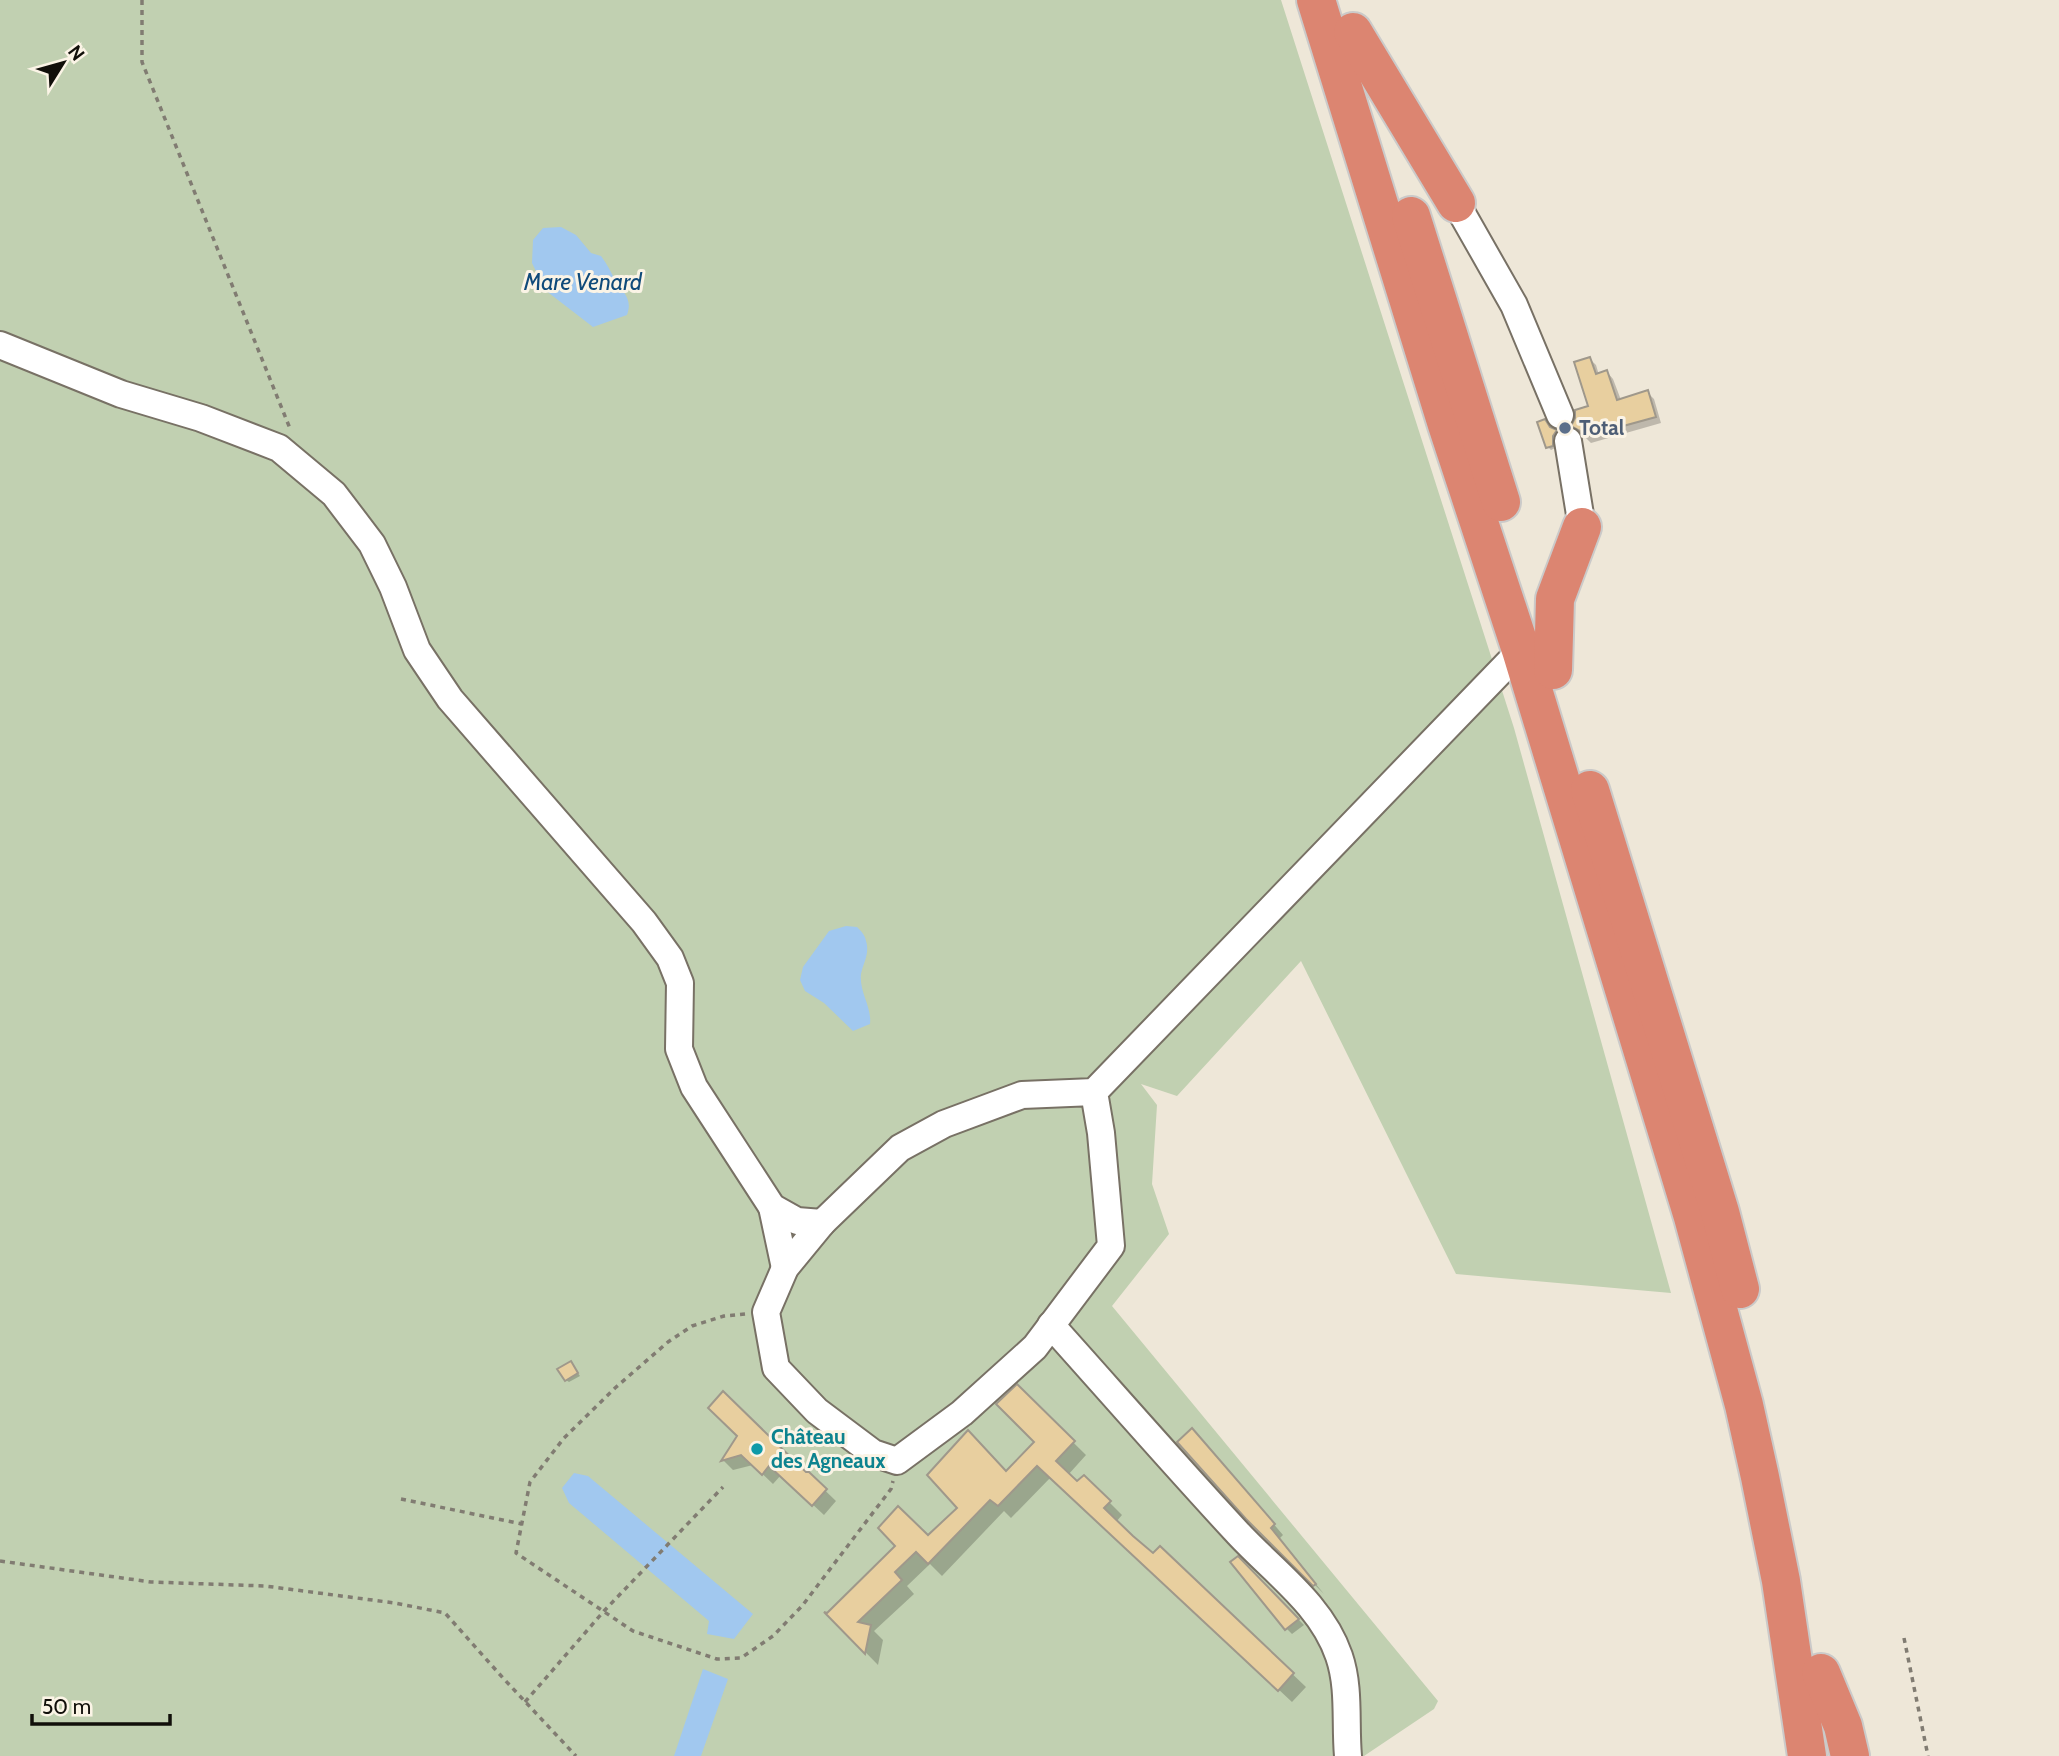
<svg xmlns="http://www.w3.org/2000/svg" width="2059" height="1756" font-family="Cabin,sans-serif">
<rect width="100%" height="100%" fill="#eee7d8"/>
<path fill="#c1d0b1" d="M0,0H1281L1514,728L1671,1293L1456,1274L1301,961L1177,1096L1141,1084L1157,1105L1152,1184L1169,1234L1112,1306L1438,1701L1434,1709L1364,1756H0Z"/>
<g fill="#a1c8ef">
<path d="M561,227L576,235L591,253L601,256C607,264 611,272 615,280C623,292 633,299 627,315L593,327L545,290L532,263L533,240L543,228Z"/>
<path d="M846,926L857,927C861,931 865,935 866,941C870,954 863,963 861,974C859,992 872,1007 870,1024L853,1031L824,1003L805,991L800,980L803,967L829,931Z"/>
<path d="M574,1473L588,1476L753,1614L734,1639L707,1634L709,1621L569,1503L562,1488Z"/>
<path d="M703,1669L728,1679L701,1756H674Z"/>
</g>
<g fill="#0003">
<path d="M1590,359L1596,365L1599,375L1607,372L1613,379L1621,400L1647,392L1654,399L1661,423L1591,443L1580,432L1573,426L1591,408Z"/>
<path d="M1551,429L1559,434L1555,439V448L1551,450L1548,447Z"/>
<path d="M573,1366L580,1376L569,1382L566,1380Z"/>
<path d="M1017,1387L1086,1455L1068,1475L1077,1484L1084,1477L1122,1515L1116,1522L1154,1556L1160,1548L1306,1687L1292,1702L1051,1477L1011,1518L1004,1511L942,1576L930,1564L907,1586L914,1594L874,1631L883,1640L878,1665L828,1614L928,1538L1006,1472L1036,1442Z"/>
<path d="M739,1436L808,1474L836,1501L824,1515L781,1475L773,1484L753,1465L733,1470L723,1460Z"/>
<path d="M1202,1440L1283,1535L1279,1539L1324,1594L1262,1532Z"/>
<path d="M1238,1558L1304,1625L1292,1634L1287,1629Z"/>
</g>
<g fill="#e8cf9f" stroke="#9f988b" stroke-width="2">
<path d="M1590,357L1596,374L1607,370L1617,400L1648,390L1656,417L1583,437L1580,431L1571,426L1575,418V410L1588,406L1574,362Z"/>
<path d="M1545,419L1550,427L1557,430L1553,436V446L1546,448L1537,422Z"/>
<path d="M571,1361L578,1373L565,1381L557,1369Z"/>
<path d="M1017,1384L1075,1441L1056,1461L1077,1481L1084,1475L1111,1501L1104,1508L1133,1536L1153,1553L1160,1546L1294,1673L1278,1691L1037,1466L998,1506L990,1500L928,1564L916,1552L895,1572L902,1580L858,1622L871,1625L865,1654L824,1612L827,1613L895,1546L878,1528L898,1506L928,1535L957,1508L927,1475L968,1430L1006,1471L1034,1442L996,1404Z"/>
<path d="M723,1391L806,1472H809L827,1489L812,1506L769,1466L762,1475L741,1455L721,1461L737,1436L708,1408Z"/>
<path d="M1192,1428L1275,1524L1271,1528L1316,1584L1313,1586L1246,1519L1177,1442Z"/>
<path d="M1238,1556L1299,1619L1285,1630L1230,1562Z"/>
</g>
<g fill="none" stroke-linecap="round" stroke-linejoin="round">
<g stroke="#787165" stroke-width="30">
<g id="minor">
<path d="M1456,203L1514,305L1560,415"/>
<path d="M0,345L121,394L201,418L279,448L334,494L372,544L393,587L417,650L450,699L644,922L670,958L680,983L679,1049L694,1087L772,1207L797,1221L822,1223"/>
<path d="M1568,441L1582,527"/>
<path d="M1094,1092L1101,1133L1111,1246L1035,1347L962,1413L897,1461L873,1453L817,1411L776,1368L766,1312L785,1268L822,1223L900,1148L944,1124L1022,1095L1094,1092L1521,650"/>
<path d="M772,1207L785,1268"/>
<path d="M1051,1325C1112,1393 1173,1463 1235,1530C1271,1570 1321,1603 1339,1656C1350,1688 1345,1723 1348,1756"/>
</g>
</g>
<g stroke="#cbcac9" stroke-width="42">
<g id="highway">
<path d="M1316,0L1447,425L1521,650L1693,1217L1744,1405L1760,1477L1781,1581L1807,1756"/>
<path d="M1353,32L1456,203"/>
<path d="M1411,216L1501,502"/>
<path d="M1553,670L1555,599L1582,527"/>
<path d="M1590,790L1720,1212L1740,1289"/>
<path d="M1821,1673L1843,1726L1850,1756"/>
</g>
</g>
<g stroke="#817c72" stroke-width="3.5" stroke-dasharray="5 5" stroke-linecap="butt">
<path d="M142,0V62L291,431"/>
<path d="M745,1314L724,1316L692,1326L668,1342L615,1388L564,1438L530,1482L516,1553L633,1631L717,1659L741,1658L773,1636L802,1606L891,1489L893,1481"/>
<path d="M401,1499L522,1524"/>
<path d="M0,1561L151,1582L265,1586L395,1603L445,1613L503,1678L576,1756"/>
<path d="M1904,1638L1928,1756"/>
<path d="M525,1702L604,1611L723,1487"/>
</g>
<use href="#minor" stroke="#fff" stroke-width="26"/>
<use href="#highway" stroke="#dc8571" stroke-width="38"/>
</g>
<circle fill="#5c6f8a" stroke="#fbf4e6" stroke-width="2.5" cx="1565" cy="428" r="7"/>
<circle fill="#0f9aa8" stroke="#fbf4e6" stroke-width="2.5" cx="757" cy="1449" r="7"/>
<g text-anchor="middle" stroke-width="6" stroke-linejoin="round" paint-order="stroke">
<g font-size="21" font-weight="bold" fill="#4e5e75" stroke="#fbf4e6" text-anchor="start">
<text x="1579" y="435">Total</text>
</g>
<g font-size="21" font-weight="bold" fill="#0d838f" stroke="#fbf4e6" text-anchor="start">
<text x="771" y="1444">Château<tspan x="771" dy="24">des Agneaux</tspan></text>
</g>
<g font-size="23" font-style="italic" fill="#0f4a7a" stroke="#fbf4e6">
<text x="583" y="290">Mare Venard</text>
</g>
</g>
<g transform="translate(63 63) rotate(53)" stroke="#fbf4e6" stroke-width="5" paint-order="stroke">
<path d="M0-5L12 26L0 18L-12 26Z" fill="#110f0a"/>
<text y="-10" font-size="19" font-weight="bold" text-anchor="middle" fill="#110f0a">N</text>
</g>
<path d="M32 1714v10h138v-10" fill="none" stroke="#110f0a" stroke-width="3.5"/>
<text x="42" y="1714" font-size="21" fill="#110f0a" stroke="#fbf4e6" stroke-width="5" paint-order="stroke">50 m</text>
</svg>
